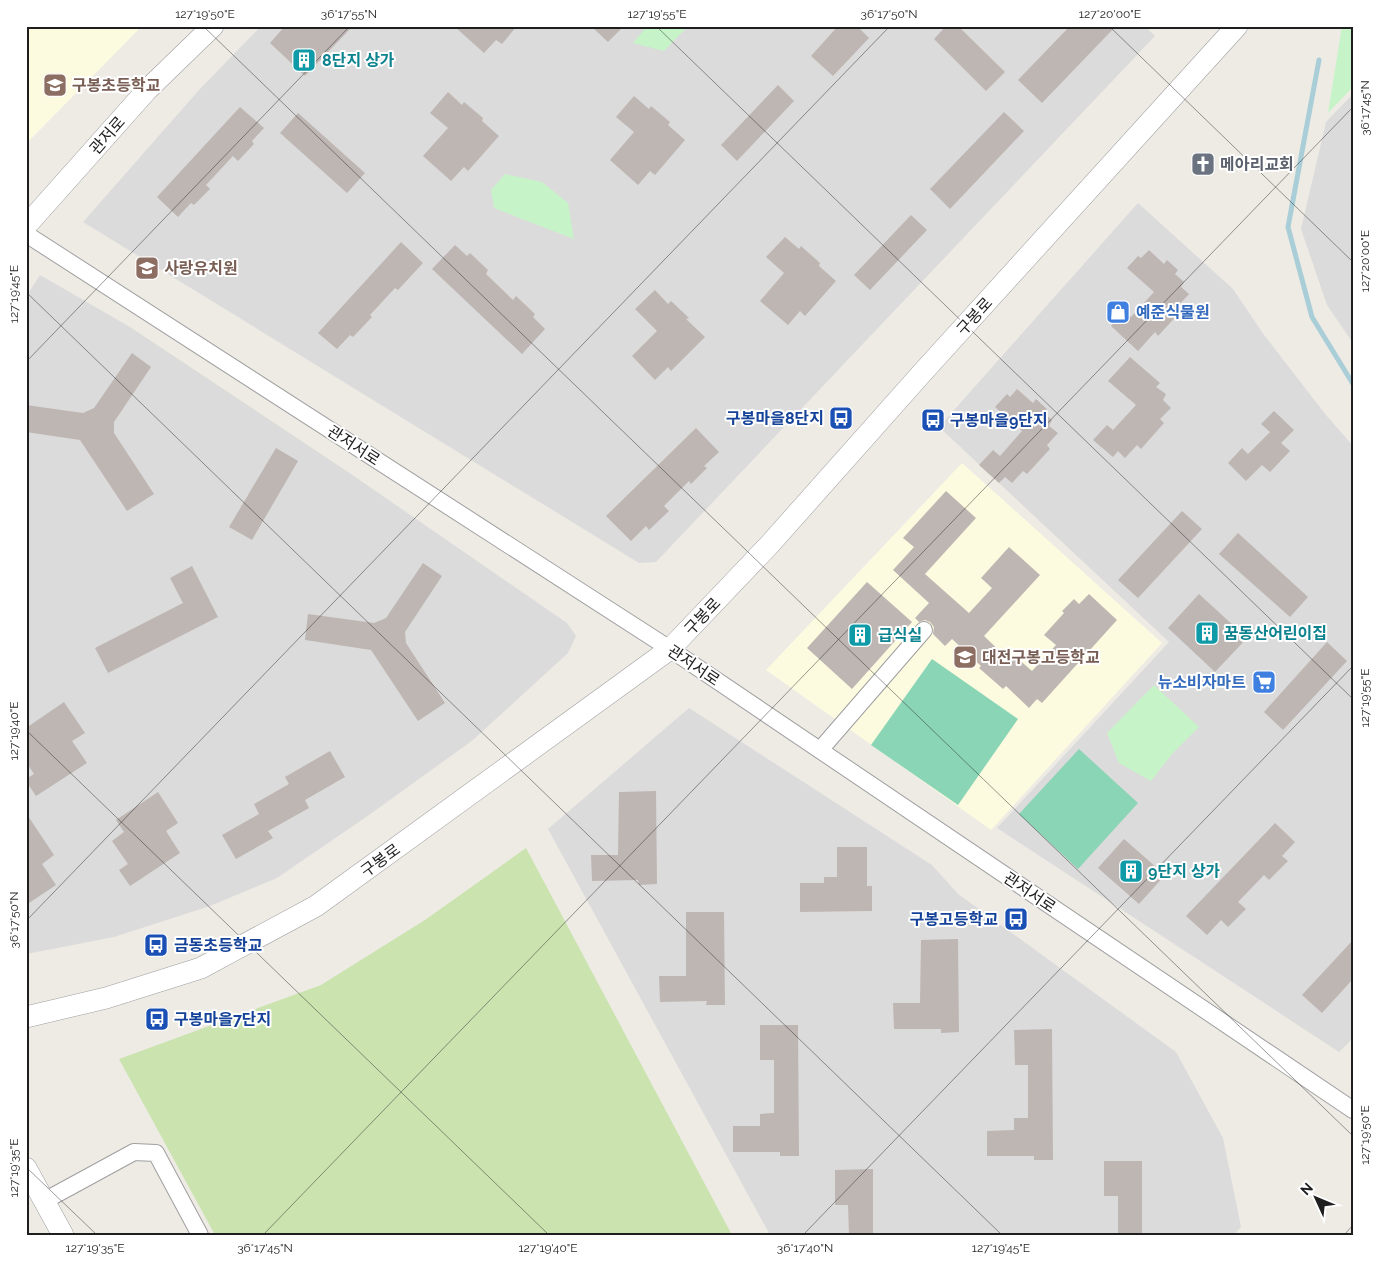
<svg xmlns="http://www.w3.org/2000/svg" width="1379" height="1261" font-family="Raleway,'Noto Sans KR',sans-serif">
<rect width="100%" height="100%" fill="#eeebe5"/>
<g fill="#dcdbdb">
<path d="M261,26H1145L1155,36L656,562L639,563L83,222L199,90Z"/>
<path d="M1353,94V343L1327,305L1301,229L1326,122Z"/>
<path d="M1138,203L1233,289L1264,335L1326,415L1353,446V1038L1339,1052L997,828L1169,642L939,427Z"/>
<path d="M40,275L130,327L348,472L567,623L576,636L568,653L473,740L369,815L277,878L210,906L114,937L26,954V297Z"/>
<path d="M689,708L932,865L958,894L1176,1052L1223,1138L1241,1227L1234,1235H770L548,829Z"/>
</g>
<g fill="#fcfbe0">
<path d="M26,26H142L26,144Z"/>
<path d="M962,463L1162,643L991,830L766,670Z"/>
</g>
<path fill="#cae3af" d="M526,848L732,1235H215L119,1059L321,985L425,920Z"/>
<g fill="#c6f4c8">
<path d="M647,26H688L664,51L633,43Z"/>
<path d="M1342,26H1353V87L1328,113Z"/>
<path d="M505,174L542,182L568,203L574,239L494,208L491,190Z"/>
<path d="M1154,685L1199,727L1172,754L1151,781L1119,763L1107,733Z"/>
</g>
<g fill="#8ad5b6">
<path d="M932,659L1018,719L958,805L871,745Z"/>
<path d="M1079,749L1138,803L1078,869L1019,814Z"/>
</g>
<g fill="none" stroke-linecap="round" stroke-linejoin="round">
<path stroke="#a9ced7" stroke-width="5" d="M1319,60L1288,227L1312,317L1353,384"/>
</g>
<g fill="#beb6b2">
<path d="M285,26H353L305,76L270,43Z"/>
<path d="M454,26H517L502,44L496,40L484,53Z"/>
<path d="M591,26H624L608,42Z"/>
<path d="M838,26H857L869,38L833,76L811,56Z"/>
<path d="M946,26H958L1005,72L986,91L934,39Z"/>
<path d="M1070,26H1116L1042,103L1018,80Z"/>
<path d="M778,85L794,101L737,161L721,145Z"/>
<path d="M448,92L462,105L464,102L483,118L482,121L499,136L468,171L464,167L451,181L423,156L448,128L430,113Z"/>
<path d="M634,96L649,109L651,106L670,122L668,125L685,140L655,175L650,171L638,185L610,160L634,132L616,117Z"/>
<path d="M240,107L264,128L252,141L254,144L238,161L233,156L206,185L210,189L194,205L191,203L178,217L157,197Z"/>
<path d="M1004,112L1024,131L950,209L930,189Z"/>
<path d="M298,113L365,173L347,193L280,133Z"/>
<path d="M911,215L927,230L870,290L854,275Z"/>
<path d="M785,237L799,249L801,246L820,263L819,266L836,281L805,316L800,311L788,325L760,301L784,273L766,257Z"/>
<path d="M401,242L423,263L398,290L395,288L370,315L372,317L353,337L350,335L337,349L318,333Z"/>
<path d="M455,245L467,256L470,253L488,270L486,274L513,300L516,296L535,314L533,317L545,329L522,354L432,269Z"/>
<path d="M1149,250L1164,264L1167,260L1178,270L1175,274L1184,282L1181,287L1189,294L1178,306L1182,310L1158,336L1155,332L1138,351L1111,326L1125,311L1131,317L1154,292L1127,268L1138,256L1141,258Z"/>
<path d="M655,290L668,304L671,301L689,318L686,319L705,337L671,371L668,367L655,380L632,356L657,331L635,309Z"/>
<path d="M132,353L151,367L114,422V433L154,494L127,511L80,440L26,432V405L83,413L94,408Z"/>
<path d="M1130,357L1160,383L1156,387L1166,394L1163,400L1171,408L1160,419L1164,423L1141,449L1137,445L1125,458L1118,451L1113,457L1093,440L1107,425L1113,430L1136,405L1108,381Z"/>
<path d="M1017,389L1033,403L1036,399L1047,409L1043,412L1052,420L1049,426L1058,433L1047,445L1050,449L1027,474L1023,471L1012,483L1005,477L999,483L979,465L993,450L1000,456L1022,431L995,407L1007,394L1010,397Z"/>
<path d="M1274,411L1294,430L1281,443L1290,451L1270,472L1262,465L1246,481L1228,463L1242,448L1248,454L1270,432L1261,424Z"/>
<path d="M696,428L719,452L704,466L707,468L691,484L689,481L664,506L669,511L649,530L646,526L631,541L606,516Z"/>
<path d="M276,448L298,461L252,540L229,527Z"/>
<path d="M946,491L976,518L925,574L969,613L992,588L981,578L1009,547L1040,575L984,636L1011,662L1016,657L1032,671L1056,645L1044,635L1064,613L1062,611L1074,599L1079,604L1089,594L1117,620L1042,703L1037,699L1029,708L1006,686L1003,689L979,668L981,666L952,639L945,646L933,634L934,627L930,622L925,620L919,622L915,618L929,603L893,570L914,547L903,538Z"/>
<path d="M1182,511L1202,529L1138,598L1118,580Z"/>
<path d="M1238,533L1308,597L1290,617L1219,554Z"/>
<path d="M423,563L442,576L405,632L406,643L445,703L418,721L371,650L305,640L308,614L374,623L386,618Z"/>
<path d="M192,566L218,617L108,673L95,648L183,603L170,578Z"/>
<path d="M867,582L912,622L852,689L807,648Z"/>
<path d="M1199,594L1247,638L1215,672L1168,628Z"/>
<path d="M1327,642L1347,661L1283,730L1264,712Z"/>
<path d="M64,702L85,733L72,741L87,763L36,796L26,781V779L34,774L26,762V728Z"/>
<path d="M330,751L345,777L305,800L309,808L268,831L273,838L236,859L222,835L259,814L254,804L289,784L285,777Z"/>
<path d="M656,791L657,884L639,885L638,880L592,881L591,855H618L619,792Z"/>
<path d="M158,792L178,823L166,831L180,853L130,886L119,870L128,864L112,841L124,832L116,820Z"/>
<path d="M26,813L54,855L42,864L56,885L26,905Z"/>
<path d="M1275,823L1295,842L1282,856L1288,861L1269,880L1264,875L1238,902L1246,909L1228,927L1221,920L1207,935L1186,916Z"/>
<path d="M1124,839L1165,875L1139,904L1098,868Z"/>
<path d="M837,847H867V886H872V911L800,912V883H824V877H837Z"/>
<path d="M686,912H724L725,1005H706L707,1001L660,1002L659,976H686Z"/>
<path d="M958,939L959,1032L941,1033V1029H894L893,1003H920L921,940Z"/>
<path d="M1353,940V979L1322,1013L1302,995Z"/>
<path d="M760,1025H798L799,1156H780V1152H733V1126H760V1114L774,1113V1060H760Z"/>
<path d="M1052,1029L1053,1160H1034V1156H987V1131L1014,1130V1118H1028V1065H1015L1014,1030Z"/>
<path d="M1104,1161H1142V1235H1118V1196H1104Z"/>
<path d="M873,1169V1235H849L848,1205H835V1170Z"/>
</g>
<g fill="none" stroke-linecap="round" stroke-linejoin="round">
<g stroke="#9f9f9f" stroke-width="18">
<g id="minor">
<path d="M26,234L670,649L1353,1110"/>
<path d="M820,750L924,630"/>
<path d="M44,1201L134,1152L156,1153L200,1235"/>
</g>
</g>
<g stroke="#9f9f9f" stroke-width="22">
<g id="tertiary">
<path d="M26,226L147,90L213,26"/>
<path d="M26,1017L106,998L201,968L316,906L670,649L770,544L922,373L1237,26"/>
<path d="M26,1168L63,1235"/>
</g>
</g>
<use href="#minor" stroke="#fff" stroke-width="16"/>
<use href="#tertiary" stroke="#fff" stroke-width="21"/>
</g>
<path fill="none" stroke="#1e1e1e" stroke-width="1" stroke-opacity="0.45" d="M203,26L1353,1136M656,26L1353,699M1109,26L1353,262M26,292L1002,1235M26,362L350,26M26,730L549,1235M26,921L890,26M26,1167L97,1235M263,1235L1353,107M803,1235L1353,666M1344,1235L1353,1225"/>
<defs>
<g id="building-square" transform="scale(1.25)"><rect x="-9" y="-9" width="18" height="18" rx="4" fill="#0f9aa8" stroke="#fff"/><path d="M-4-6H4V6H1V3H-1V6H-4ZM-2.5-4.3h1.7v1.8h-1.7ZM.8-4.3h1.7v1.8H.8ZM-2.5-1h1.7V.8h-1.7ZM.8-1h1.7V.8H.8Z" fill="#fff"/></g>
<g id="school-square" transform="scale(1.25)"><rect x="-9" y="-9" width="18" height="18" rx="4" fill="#8d6e63" stroke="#fff"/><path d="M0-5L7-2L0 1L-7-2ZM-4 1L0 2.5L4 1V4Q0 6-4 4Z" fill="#fff"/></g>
<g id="church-square" transform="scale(1.25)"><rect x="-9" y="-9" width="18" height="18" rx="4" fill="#6b7280" stroke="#fff"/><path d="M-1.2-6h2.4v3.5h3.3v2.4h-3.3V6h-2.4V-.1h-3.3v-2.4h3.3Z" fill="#fff"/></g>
<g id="shop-square" transform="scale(1.25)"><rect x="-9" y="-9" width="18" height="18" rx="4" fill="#3f7fe0" stroke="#fff"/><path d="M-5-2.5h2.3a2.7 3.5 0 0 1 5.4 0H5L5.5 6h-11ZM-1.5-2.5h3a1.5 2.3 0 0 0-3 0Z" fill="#fff"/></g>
<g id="bus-square" transform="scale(1.25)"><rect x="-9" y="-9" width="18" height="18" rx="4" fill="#1a4fb4" stroke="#fff"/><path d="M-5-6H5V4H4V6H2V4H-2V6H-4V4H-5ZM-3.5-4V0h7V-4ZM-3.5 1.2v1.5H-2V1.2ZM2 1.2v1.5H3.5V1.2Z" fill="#fff"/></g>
<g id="supermarket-square" transform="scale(1.25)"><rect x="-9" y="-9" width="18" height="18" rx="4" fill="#3f7fe0" stroke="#fff"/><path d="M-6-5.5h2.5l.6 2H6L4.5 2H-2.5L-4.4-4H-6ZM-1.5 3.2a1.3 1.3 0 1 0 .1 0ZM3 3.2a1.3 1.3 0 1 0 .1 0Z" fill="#fff"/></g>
</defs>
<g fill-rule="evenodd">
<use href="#building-square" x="304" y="60"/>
<use href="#school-square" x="55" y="85"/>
<use href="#church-square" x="1203" y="164"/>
<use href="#school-square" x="147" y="268"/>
<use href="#shop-square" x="1118" y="312"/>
<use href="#bus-square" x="841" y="418"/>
<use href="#bus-square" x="933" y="420"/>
<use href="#building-square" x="1207" y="633"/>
<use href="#building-square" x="860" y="635"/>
<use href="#school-square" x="965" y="657"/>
<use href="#supermarket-square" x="1264" y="682"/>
<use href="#building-square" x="1131" y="871"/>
<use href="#bus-square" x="1016" y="919"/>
<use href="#bus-square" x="156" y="945"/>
<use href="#bus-square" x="157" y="1019"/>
</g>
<g text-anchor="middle" stroke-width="4" stroke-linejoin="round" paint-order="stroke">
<g font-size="16" font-weight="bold" fill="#0d838f" stroke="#fff" text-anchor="start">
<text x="322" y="66">8단지 상가</text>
<text x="1224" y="639">꿈동산어린이집</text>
<text x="878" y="641">급식실</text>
<text x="1148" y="877">9단지 상가</text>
</g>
<g font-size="16" font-weight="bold" fill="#785e54" stroke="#fff" text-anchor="start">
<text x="72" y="91">구봉초등학교</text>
<text x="164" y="274">사랑유치원</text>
<text x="982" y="663">대전구봉고등학교</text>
</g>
<g font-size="16" fill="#1e1e1e" stroke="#fff">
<text transform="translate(107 135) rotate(-49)" y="6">관저로</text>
<text transform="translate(974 316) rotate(-48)" y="6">구봉로</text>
<text transform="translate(354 445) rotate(33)" y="6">관저서로</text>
<text transform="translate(702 616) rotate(-47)" y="6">구봉로</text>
<text transform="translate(694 665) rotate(34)" y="6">관저서로</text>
<text transform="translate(380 860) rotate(-36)" y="6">구봉로</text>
<text transform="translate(1030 892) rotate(34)" y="6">관저서로</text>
</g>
<g font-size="16" font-weight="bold" fill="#5b616d" stroke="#fff" text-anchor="start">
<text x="1220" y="170">메아리교회</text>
</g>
<g font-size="16" font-weight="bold" fill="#366cbe" stroke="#fff" text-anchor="start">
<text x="1136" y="318">예준식물원</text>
<text x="1246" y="688" text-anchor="end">뉴소비자마트</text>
</g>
<g font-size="16" font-weight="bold" fill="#164399" stroke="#fff" text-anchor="start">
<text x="824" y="424" text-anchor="end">구봉마을8단지</text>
<text x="950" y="426">구봉마을9단지</text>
<text x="998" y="925" text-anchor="end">구봉고등학교</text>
<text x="174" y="951">금동초등학교</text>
<text x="174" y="1025">구봉마을7단지</text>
</g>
</g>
<rect width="1379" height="1261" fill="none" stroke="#ffffff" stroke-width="55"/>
<g transform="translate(1316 1198) rotate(314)" stroke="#ffffff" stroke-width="4" paint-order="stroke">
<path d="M0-4L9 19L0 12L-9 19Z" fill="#1e1e1e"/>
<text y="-8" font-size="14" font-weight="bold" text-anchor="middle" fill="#1e1e1e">N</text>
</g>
<rect x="28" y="28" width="1324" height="1206" fill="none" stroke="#1e1e1e" stroke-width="2"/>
<g font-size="12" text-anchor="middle" fill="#1e1e1e">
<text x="205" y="18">127°19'50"E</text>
<text x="349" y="18">36°17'55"N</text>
<text x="657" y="18">127°19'55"E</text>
<text x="889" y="18">36°17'50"N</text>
<text x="1110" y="18">127°20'00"E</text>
<text transform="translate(1365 108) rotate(-90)" y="4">36°17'45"N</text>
<text transform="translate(1365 261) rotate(-90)" y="4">127°20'00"E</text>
<text transform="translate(14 294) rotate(-90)" y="4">127°19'45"E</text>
<text transform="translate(1365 698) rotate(-90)" y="4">127°19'55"E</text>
<text transform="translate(14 731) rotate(-90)" y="4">127°19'40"E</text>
<text transform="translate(14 920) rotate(-90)" y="4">36°17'50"N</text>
<text transform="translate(1365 1135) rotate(-90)" y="4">127°19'50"E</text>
<text transform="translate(14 1168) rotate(-90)" y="4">127°19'35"E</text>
<text x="95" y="1252">127°19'35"E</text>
<text x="265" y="1252">36°17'45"N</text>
<text x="548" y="1252">127°19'40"E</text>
<text x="805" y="1252">36°17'40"N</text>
<text x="1001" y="1252">127°19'45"E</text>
</g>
</svg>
